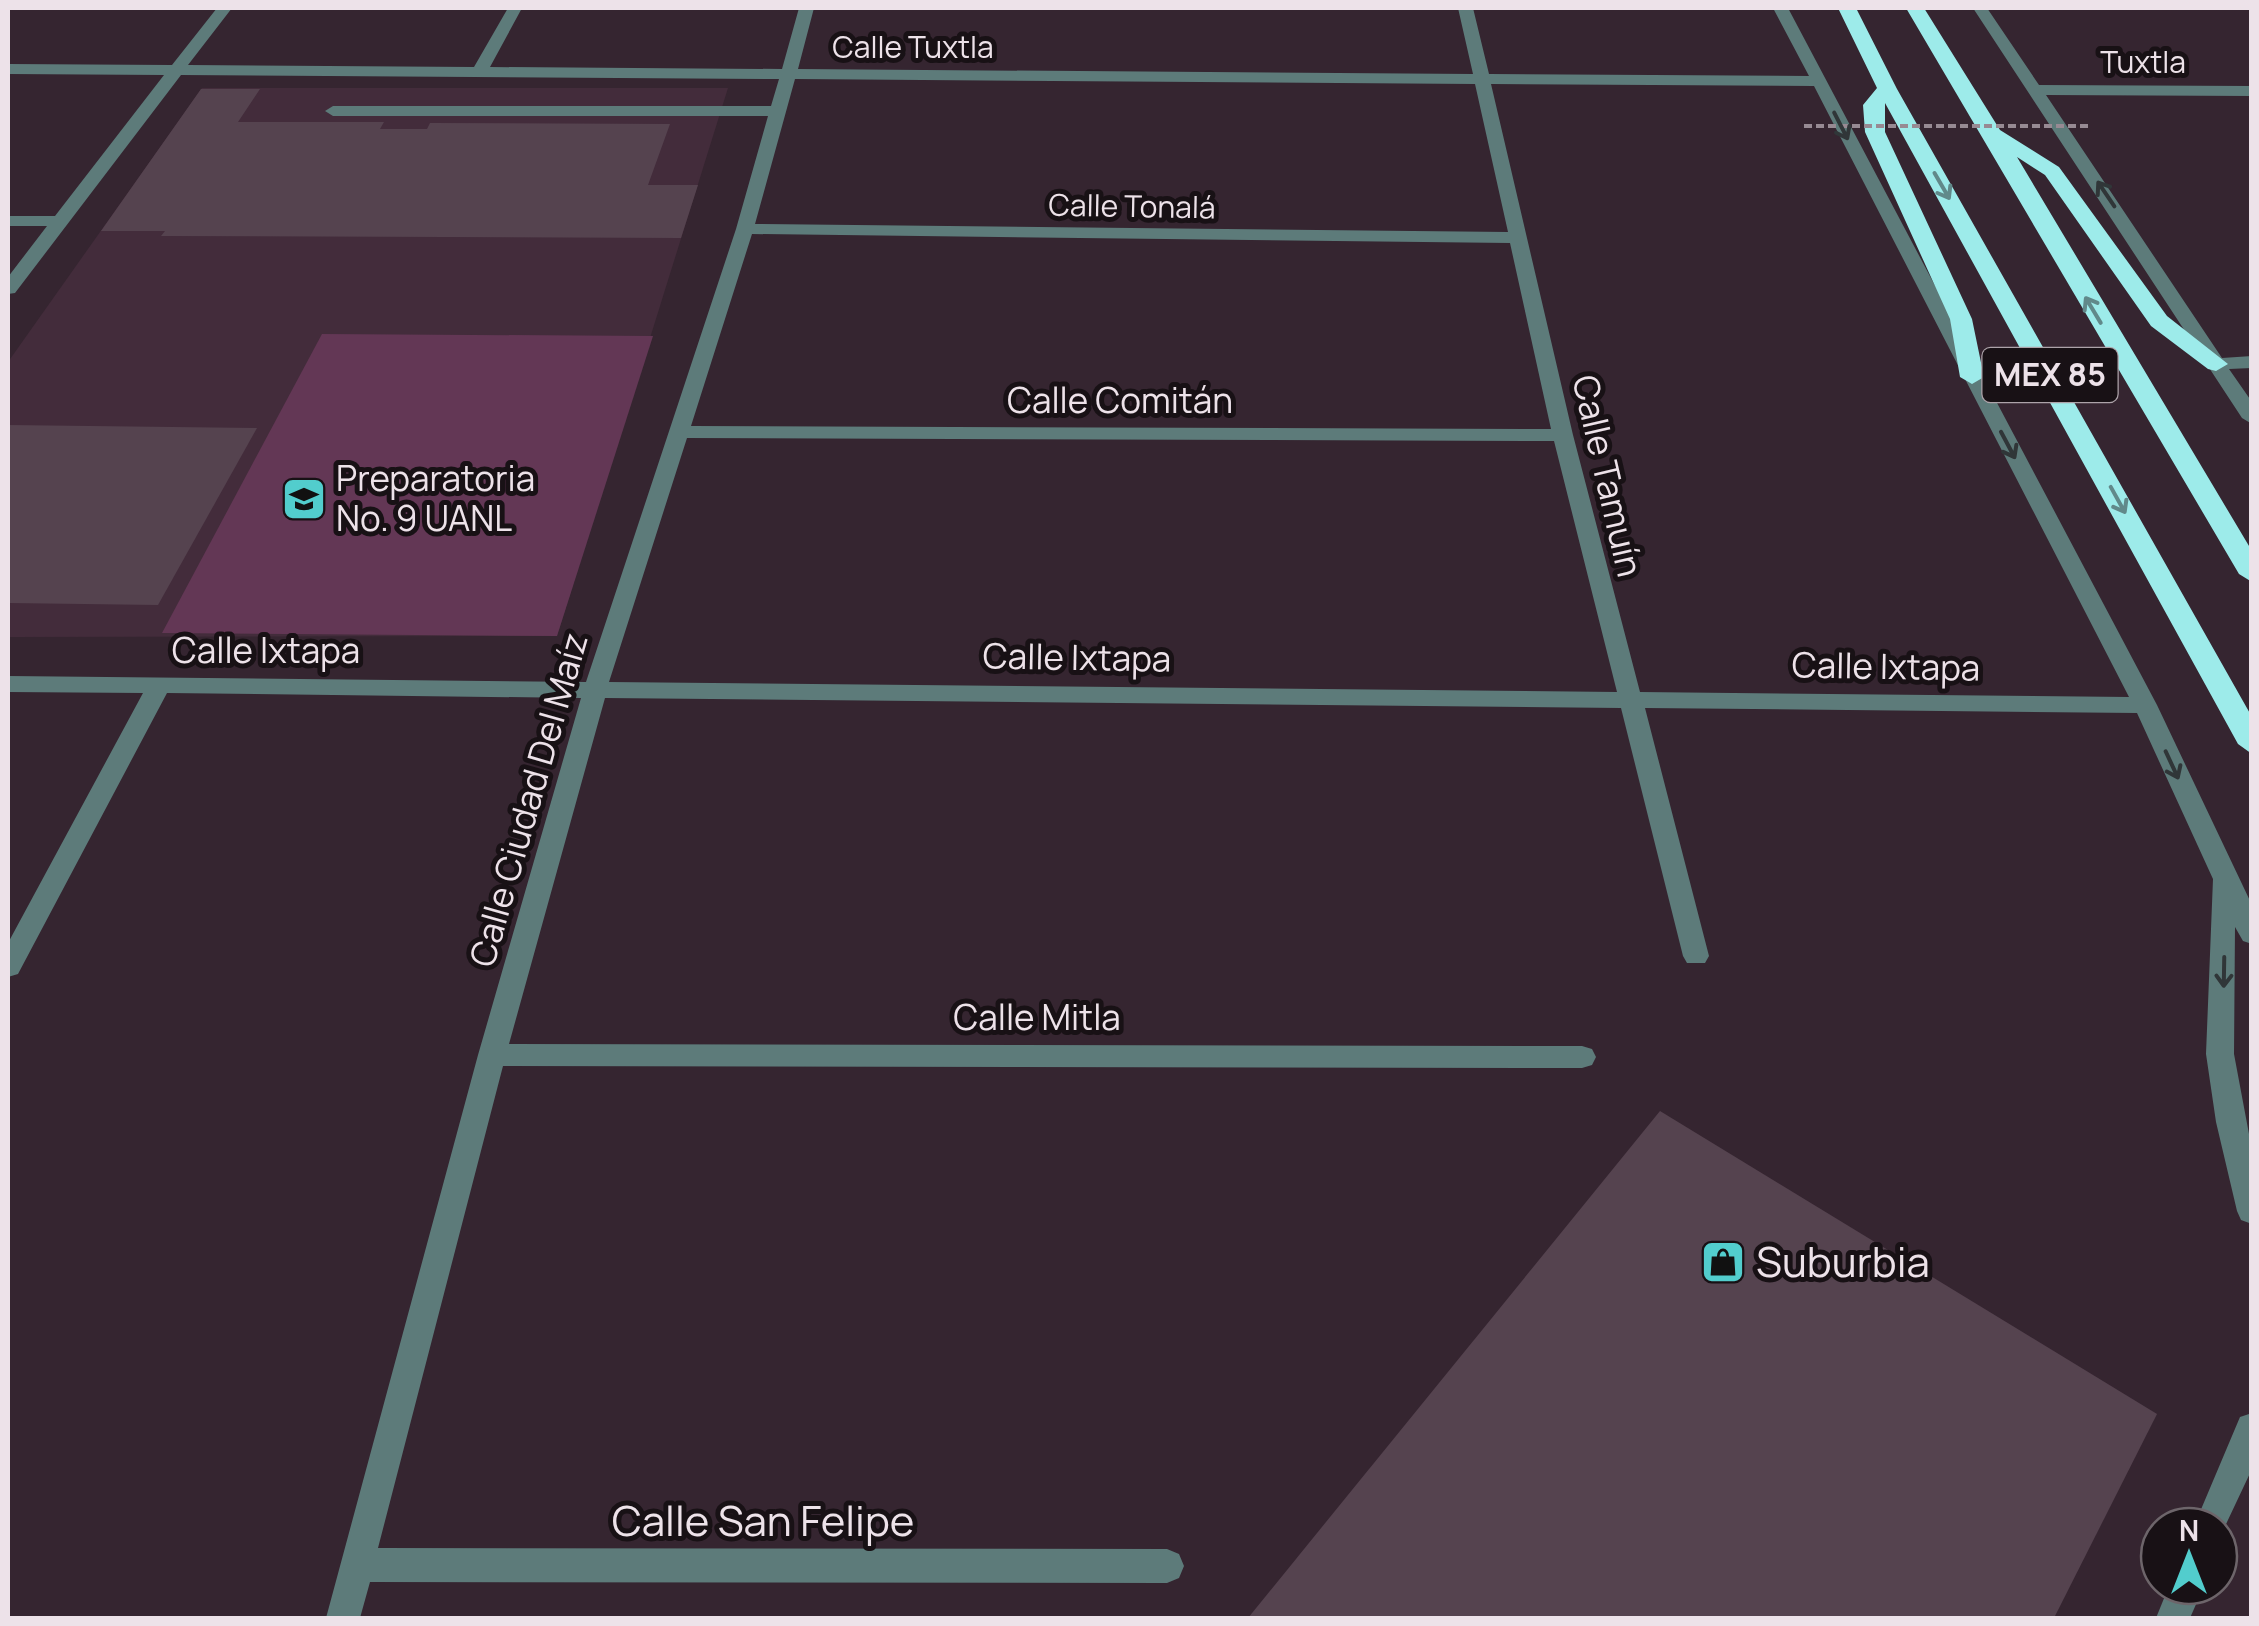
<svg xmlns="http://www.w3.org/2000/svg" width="2259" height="1626" font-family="Manrope,sans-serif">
<rect width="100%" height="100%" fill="#352530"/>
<path fill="#432c3b" d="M202,88H728L557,636L8,637V362Z"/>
<path fill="#633755" d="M322,334L653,336L557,636L162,633Z"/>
<g fill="#55434f">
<path d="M201,89H260L238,122H384L380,129H427L430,123L670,124L648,185H698L681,238L161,236L165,231H101Z"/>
<path d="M8,425L257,428L158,605L8,603Z"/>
<path d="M1660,1111L2157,1414L2054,1618H1248Z"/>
</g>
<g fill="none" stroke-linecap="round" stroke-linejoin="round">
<g fill="#5d7b7a" fill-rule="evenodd">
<path d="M217,8H232L188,65L474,67L508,8H522L490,67L782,69L799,8H814L798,69L1473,74L1458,8H1473L1489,74L1809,76L1773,8H1788L2157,705L2252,905V944L2243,941L2235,927L2234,1054L2252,1150V1224L2241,1220L2237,1211L2216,1122L2206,1054L2213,879L2137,713L1645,708L1709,956L1705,963H1687L1683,956L1621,708L605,698L509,1044L1582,1046L1592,1049L1596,1057L1592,1065L1582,1068L503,1066L378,1548L1167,1549L1179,1554L1184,1566L1179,1578L1167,1583L370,1582L360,1618H326L478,1055L581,698L167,693L18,974L8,977V943L143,693L8,692V676L586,682L736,229L768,116H333L325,111L333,106H771L779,79L181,75L15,293L8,294V277L47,226H8V216H55L164,75L8,74V64L172,65ZM795,79L1475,84L1508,232L755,224ZM1491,84L1814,86L2129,697L1640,692L1573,435ZM752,234L1510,243L1551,429L691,426ZM687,438L1554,441L1617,692L609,682Z"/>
<path d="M1973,8H1987L2039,85L2252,86V96L2046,95L2222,358L2252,356V368L2229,369L2252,402V424L2242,418Z"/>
<path d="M2252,1413V1469L2219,1539V1526H2194L2240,1417Z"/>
<path d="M2169,1586H2204L2190,1618H2156Z"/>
</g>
<g fill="#9debea" fill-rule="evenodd">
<path d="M1838,8H1856L1897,89L2252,717V754L2238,744L1885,103V132L1972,319L1984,377L1972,384L1960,377L1950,319L1865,132L1863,105L1877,88Z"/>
<path d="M1906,8H1924L2000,130L2059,167L2167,316L2228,364L2216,371L2208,369L2151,326L2045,175L2017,157L2252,551V582L2239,574Z"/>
</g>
<path stroke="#978a93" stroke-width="4" stroke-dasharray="8 4" stroke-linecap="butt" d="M1804,126H2092"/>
</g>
<defs><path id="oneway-shaft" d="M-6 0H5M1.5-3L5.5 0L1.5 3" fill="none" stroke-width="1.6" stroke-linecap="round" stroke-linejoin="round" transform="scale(2.5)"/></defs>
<g stroke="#303638">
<use href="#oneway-shaft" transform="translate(1841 126) rotate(63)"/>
<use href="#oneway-shaft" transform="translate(2106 194) rotate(-124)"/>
<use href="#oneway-shaft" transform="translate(2008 445) rotate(62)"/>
<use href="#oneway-shaft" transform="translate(2172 765) rotate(65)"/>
<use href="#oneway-shaft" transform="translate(2224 972) rotate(91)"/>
</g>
<g stroke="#61898a">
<use href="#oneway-shaft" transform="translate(1942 186) rotate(60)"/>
<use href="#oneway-shaft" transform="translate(2093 310) rotate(-121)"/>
<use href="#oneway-shaft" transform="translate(2118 500) rotate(61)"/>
</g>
<defs>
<g id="university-square" transform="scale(2.25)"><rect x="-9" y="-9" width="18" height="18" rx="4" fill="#52cdcd" stroke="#181115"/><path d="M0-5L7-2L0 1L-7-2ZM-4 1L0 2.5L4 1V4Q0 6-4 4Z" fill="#111"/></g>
<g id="shop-square" transform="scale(2.25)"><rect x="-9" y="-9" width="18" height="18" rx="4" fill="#52cdcd" stroke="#181115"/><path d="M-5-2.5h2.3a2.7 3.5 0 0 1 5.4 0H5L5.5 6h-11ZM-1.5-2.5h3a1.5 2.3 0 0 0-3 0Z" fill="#111"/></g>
</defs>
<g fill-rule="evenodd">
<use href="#university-square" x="304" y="499"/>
<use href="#shop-square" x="1723" y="1262"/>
</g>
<g text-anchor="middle" stroke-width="10" stroke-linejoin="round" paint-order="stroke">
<g font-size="30" fill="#ede2e9" stroke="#181115">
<text x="913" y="58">Calle Tuxtla</text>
<text x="2143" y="73">Tuxtla</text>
<text transform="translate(1132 207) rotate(1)" y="10">Calle Tonalá</text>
</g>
<rect fill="#181115" stroke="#ada3a9" stroke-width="2.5" x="1982.5" y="348" width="135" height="54" rx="8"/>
<g font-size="32" font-weight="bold" fill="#ede2e9">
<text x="2050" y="386">MEX 85</text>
</g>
<g font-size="35" fill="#ede2e9" stroke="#181115">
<text x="1120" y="413">Calle Comitán</text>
<text transform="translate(1607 476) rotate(77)" y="12">Calle Tamuín</text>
<text x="266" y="663">Calle Ixtapa</text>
<text transform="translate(1077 658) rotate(1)" y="12">Calle Ixtapa</text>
<text transform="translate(1886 667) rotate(1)" y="12">Calle Ixtapa</text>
<text transform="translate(529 800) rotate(-74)" y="12">Calle Ciudad Del Maíz</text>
<text x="1037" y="1030">Calle Mitla</text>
</g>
<g font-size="35" fill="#ede2e9" stroke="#181115" text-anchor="start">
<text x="336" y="491">Preparatoria<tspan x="336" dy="40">No. 9 UANL</tspan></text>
</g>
<g font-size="42" fill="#ede2e9" stroke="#181115" text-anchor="start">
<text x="1756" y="1277">Suburbia</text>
</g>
<g font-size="42" fill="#ede2e9" stroke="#181115">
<text x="763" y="1536">Calle San Felipe</text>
</g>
</g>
<rect width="2259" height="1626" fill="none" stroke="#ede2e9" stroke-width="20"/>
<g transform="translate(2189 1556)"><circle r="48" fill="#181115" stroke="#6d656a" stroke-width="2.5"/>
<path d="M0-8L18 38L0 25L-18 38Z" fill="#52cdcd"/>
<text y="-15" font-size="28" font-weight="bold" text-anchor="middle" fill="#ede2e9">N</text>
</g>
</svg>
